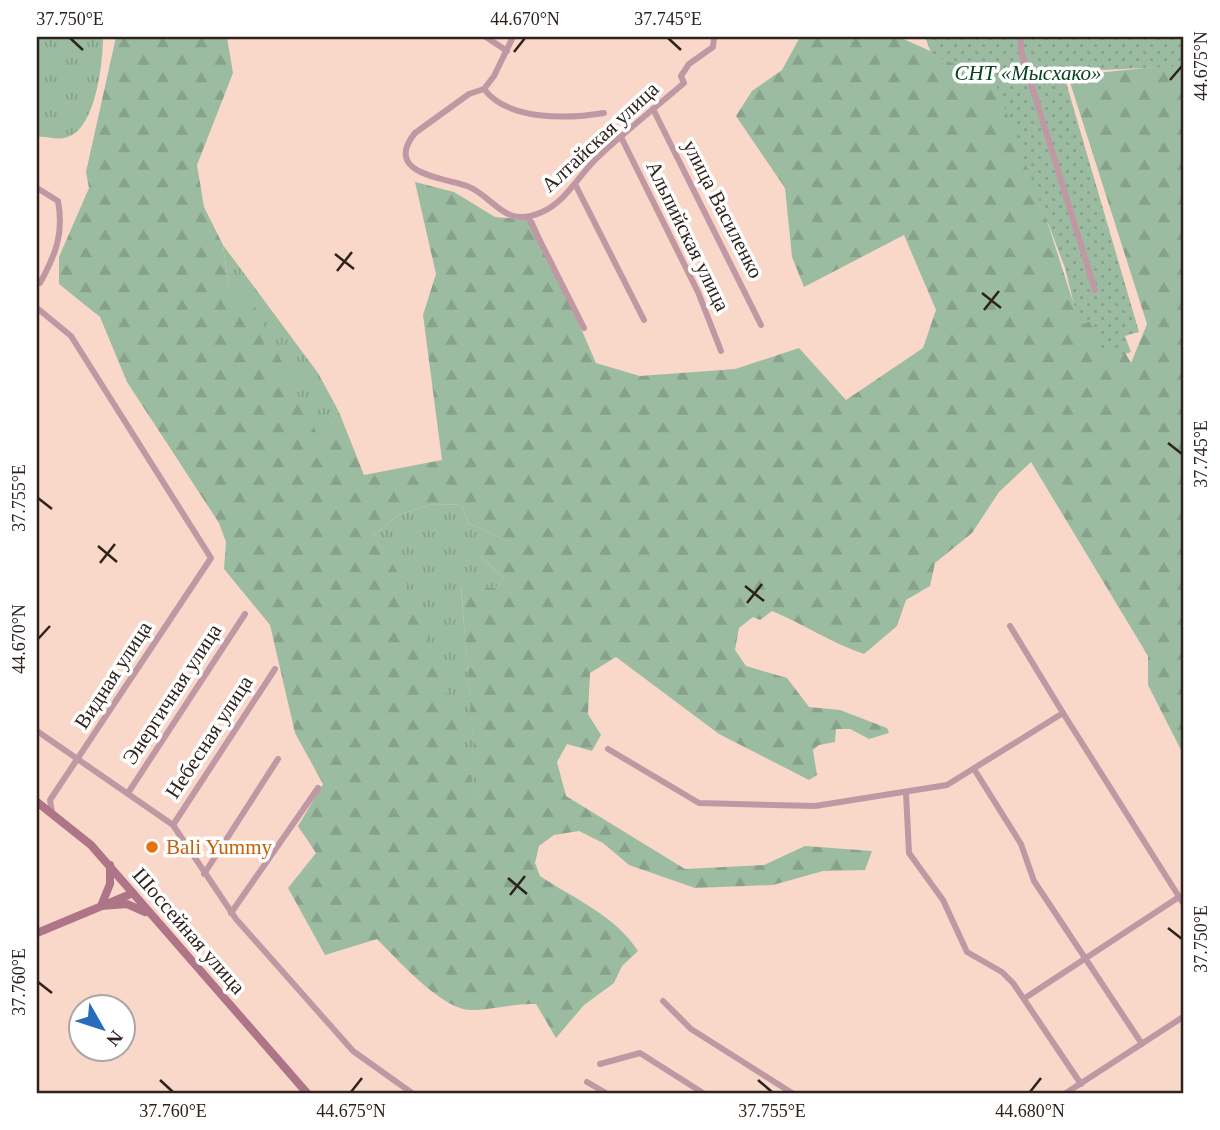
<svg xmlns="http://www.w3.org/2000/svg" width="1220" height="1130" font-family="'Times New Roman',serif">
<defs>
<pattern id="grass-tufts" width="24" height="20" patternUnits="userSpaceOnUse" patternTransform="scale(1.75)"><rect width="24" height="20" fill="#9cbca2"/><path d="M3 7l-1-3M5 7V3M7 7l1-3M15 17l-1-3M17 17v-4M19 17l1-3" fill="none" stroke="#87a18b"/></pattern>
<pattern id="forest-firs" width="22" height="20" patternUnits="userSpaceOnUse" patternTransform="scale(1.75)"><rect width="22" height="20" fill="#9cbca2"/><path d="M5 1l3.5 6h-7zM16 11l3.5 6h-7z" fill="#87a18b"/></pattern>
<pattern id="park-dots" width="8" height="8" patternUnits="userSpaceOnUse" patternTransform="scale(1.75)"><rect width="8" height="8" fill="#9cbca2"/><path d="M2 2h.1M6 6h.1" fill="none" stroke="#87a18b" stroke-width="1.8" stroke-linecap="round"/></pattern>
</defs>
<rect width="100%" height="100%" fill="#f9d8c9"/>
<g fill="url(#grass-tufts)">
<path d="M37,37H103C103,62 96,133 64,138C55,140 46,136 37,137Z"/>
<path d="M223,245L318,373L339,412L320,441L285,373L229,288Z"/>
<path d="M434,504L462,505L468,523L513,543L480,556L504,578L495,588L461,587L479,808C451,710 429,622 374,535L398,515Z"/>
</g>
<path fill="url(#forest-firs)" fill-rule="evenodd" d="M116,37H227L233,73L197,165L204,207L223,245L229,288L239,300L253,303L320,440L339,412L364,475L442,460L423,315L436,274L415,182L454,192L495,217L534,220L596,363L640,376L735,369L799,348L846,400L923,348L936,310L904,235L804,287L792,257L785,188L736,116L752,91L782,70L800,37H899L995,80L1040,199L1075,308L1116,337L1131,363L1147,324L1068,76L1183,64V754L1148,685V656L1031,462L999,492L972,533L935,563L930,586L906,600L897,626L864,654C831,643 804,624 772,611L760,620L753,617L739,628L735,650L746,666L787,678L809,707L840,710L887,728L889,733L869,739L850,729H836L835,742L819,745L813,750L817,775L809,780L719,734L616,657L590,673L588,714L601,735L592,751L567,744L557,762L566,796L685,869L764,865L805,846L872,851L865,870L823,871L773,885L695,888L629,865L603,843L579,831L554,835L539,846L535,863L540,876C574,899 615,915 638,951L622,966L614,983L584,1005L556,1038L536,1004C514,1003 493,1010 471,1010C442,1010 396,958 377,939L325,955L288,888L316,853L298,826L323,784L295,733L270,625L224,569L226,542L219,523L127,382L100,317L59,284V257L89,188L86,172ZM434,504L462,505L468,523L510,542L472,541L480,556L504,578L495,588L461,586L478,803L440,669L399,574L374,535L398,515Z"/>
<path fill="url(#park-dots)" d="M925,37H1183V66L1063,72L1139,332L1125,336L1131,352L1117,357L1114,347L1103,351L1090,322L1079,325L1065,268L994,80L932,55Z"/>
<g fill="none" stroke-linecap="round" stroke-linejoin="round">
<g stroke="#c098a4" stroke-width="6">
<path d="M486,37L507,51"/>
<path d="M513,37L494,76L484,89L469,94L415,133C382,174 445,178 467,186C494,196 504,230 542,212C567,201 580,173 599,156C626,131 656,107 684,83L681,76L689,64L713,47L714,37"/>
<path d="M1021,37V51L1095,290"/>
<path d="M484,89C508,121 568,119 604,113"/>
<path d="M653,109L761,325"/>
<path d="M621,137L698,292L721,351"/>
<path d="M575,184L644,320"/>
<path d="M37,188L58,201C64,233 56,254 40,283H37"/>
<path d="M528,217L584,328"/>
<path d="M37,308L71,336L211,558L50,800L52,812"/>
<path d="M1010,626L1063,713"/>
<path d="M37,731L173,825L236,919L353,1051L412,1093"/>
<path d="M608,749L699,803L815,806L947,785L1063,713L1183,903"/>
<path d="M974,769L1021,844L1034,881L1142,1044"/>
<path d="M128,793L245,614"/>
<path d="M906,793L909,853L943,900L967,952L1002,972L1013,983L1081,1084"/>
<path d="M173,825L275,669"/>
<path d="M204,874L278,759"/>
<path d="M231,913L318,788"/>
<path d="M1025,998L1179,897"/>
<path d="M663,1001L691,1029L792,1093"/>
<path d="M600,1064L640,1053L703,1093"/>
<path d="M587,1082L606,1093"/>
<path d="M1066,1093L1183,1017"/>
</g>
<g stroke="#ae7487" stroke-width="8">
<path d="M37,802L91,845L307,1093"/>
<path d="M110,865V884L101,906L127,904L145,912"/>
<path d="M37,933L133,893"/>
</g>
</g>
<path fill="none" stroke="#2e221c" stroke-width="2.5" d="M70,38L83,50M668,38L681,50M514,52L525,38M1170,80L1182,66M335,254L354,269M337,271L352,252M982,293L1001,308M984,310L999,291M1168,443L1182,454M38,498L52,509M98,546L117,562M100,563L115,544M745,586L764,601M747,603L762,584M38,639L50,626M508,878L527,894M510,895L525,876M1168,928L1182,939M38,982L52,993M160,1080L173,1092M758,1080L772,1092M351,1092L362,1078M1030,1092L1041,1078"/>
<circle fill="#e8710a" stroke="#fff" stroke-width="2.5" cx="152" cy="847" r="7"/>
<g text-anchor="middle" stroke-width="7" stroke-linejoin="round" paint-order="stroke">
<g font-size="21" font-style="italic" fill="#07411e" stroke="#fff">
<text x="1028" y="80">СНТ «Мысхако»</text>
</g>
<g font-size="21" fill="#2e221c" stroke="#fff">
<text transform="translate(600 137) rotate(-43)" y="7">Алтайская улица</text>
<text transform="translate(723 209) rotate(63)" y="7">улица Василенко</text>
<text transform="translate(688 236) rotate(64)" y="7">Альпийская улица</text>
<text transform="translate(113 675) rotate(-57)" y="7">Видная улица</text>
<text transform="translate(172 694) rotate(-57)" y="7">Энергичная улица</text>
<text transform="translate(209 737) rotate(-57)" y="7">Небесная улица</text>
<text transform="translate(189 931) rotate(49)" y="7">Шоссейная улица</text>
</g>
<g font-size="21" fill="#c56008" stroke="#fff" text-anchor="start">
<text x="166" y="854">Bali Yummy</text>
</g>
</g>
<rect width="1220" height="1130" fill="none" stroke="#ffffff" stroke-width="77"/>
<g transform="translate(102 1028) rotate(129)"><circle r="33" fill="#ffffff" stroke="#aba7a4" stroke-width="2"/>
<path d="M0-5L12 26L0 18L-12 26Z" fill="#276cbd"/>
<text y="-10" font-size="19" font-weight="bold" text-anchor="middle" fill="#2e221c">N</text>
</g>
<rect x="38" y="38" width="1144" height="1054" fill="none" stroke="#2e221c" stroke-width="2.5"/>
<g font-size="18" text-anchor="middle" fill="#2e221c">
<text x="70" y="25">37.750°E</text>
<text x="525" y="25">44.670°N</text>
<text x="668" y="25">37.745°E</text>
<text transform="translate(1201 66) rotate(-90)" y="6">44.675°N</text>
<text transform="translate(1201 454) rotate(-90)" y="6">37.745°E</text>
<text transform="translate(19 498) rotate(-90)" y="6">37.755°E</text>
<text transform="translate(19 639) rotate(-90)" y="6">44.670°N</text>
<text transform="translate(1201 939) rotate(-90)" y="6">37.750°E</text>
<text transform="translate(19 982) rotate(-90)" y="6">37.760°E</text>
<text x="173" y="1117">37.760°E</text>
<text x="351" y="1117">44.675°N</text>
<text x="772" y="1117">37.755°E</text>
<text x="1030" y="1117">44.680°N</text>
</g>
</svg>
